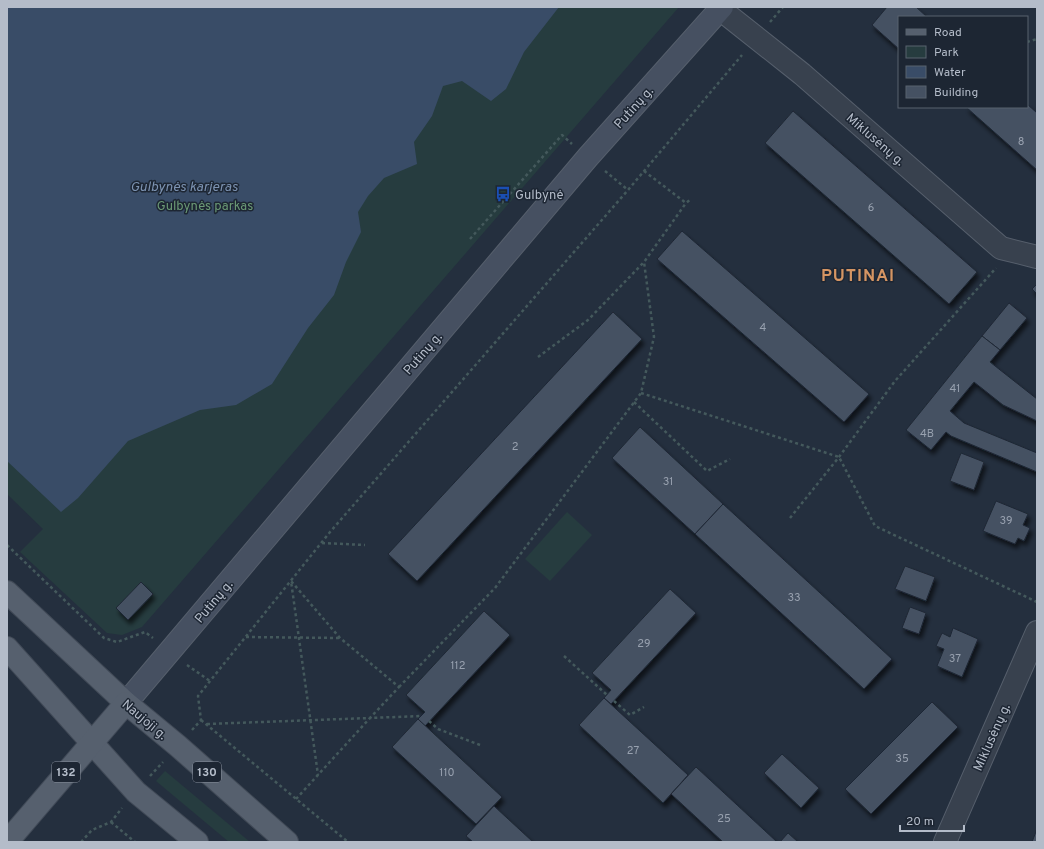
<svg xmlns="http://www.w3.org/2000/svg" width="1044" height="849" font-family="Overpass,sans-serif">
<defs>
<filter id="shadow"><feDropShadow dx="2.5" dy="4.5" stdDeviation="2" flood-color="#0009"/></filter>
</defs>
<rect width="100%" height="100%" fill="#242f3e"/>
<g fill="#263c3f">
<path d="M7,7H679L142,627L122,635L107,633L20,552L43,529L7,494Z"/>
<path d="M567,512L592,535L550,581L525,559Z"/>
<path d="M165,771L250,842H229L156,781Z"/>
</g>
<path fill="#394c67" d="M7,7H559L524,52L506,89L491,101L462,81L443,86L432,116L414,142L417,164L384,178L368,196L358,212L361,232L346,262L334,295L308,328L272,384L236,405L200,410L128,441L78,498L61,512L7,461Z"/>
<g fill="#455162" stroke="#1f2835" filter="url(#shadow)">
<path d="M887,7H916L927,17H899V49L872,25Z"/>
<path d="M1027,104L1037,113V170L966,107H1027Z"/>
<path d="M793,111L977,272L949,304L765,143Z"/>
<path d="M682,231L869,394L844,422L657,259Z"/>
<path d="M1037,284V294L1032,289Z"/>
<path d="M1009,303L1027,318L1000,350L982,336Z"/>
<path d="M613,312L642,339L417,581L388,554Z"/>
<path d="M982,336L1000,350L990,362L1037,399V421L1003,405L974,382L950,411L964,423L1037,453V472L951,436L946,432L931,450L906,430Z"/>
<path d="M640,427L723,504L695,534L612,458Z"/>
<path d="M961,453L984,462L974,490L950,481Z"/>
<path d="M996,501L1028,514L1023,525L1030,528L1024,541L1018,538L1015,544L983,531Z"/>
<path d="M723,504L892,659L864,689L695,534Z"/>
<path d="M905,566L935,577L926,601L895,589Z"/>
<path d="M141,582L153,594L128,620L116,608Z"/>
<path d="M670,589L696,613L611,704L604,698L611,690L592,673Z"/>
<path d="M910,607L926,613L919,634L902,628Z"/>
<path d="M484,611L510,635L425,726L418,719L425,712L406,695Z"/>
<path d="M953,628L978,639L962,677L937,666L944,649L936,646L942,633L950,637Z"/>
<path d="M604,698L688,775L663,803L579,725Z"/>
<path d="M932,702L958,727L871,814L845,789Z"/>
<path d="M418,719L502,797L476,824L392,747Z"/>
<path d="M782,754L819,788L801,808L764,773Z"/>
<path d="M696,767L777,842H723L671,794Z"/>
<path d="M494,806L533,842H473L466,836Z"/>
<path d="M1037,829V842H1032Z"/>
<path d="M788,833L798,842H780Z"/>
</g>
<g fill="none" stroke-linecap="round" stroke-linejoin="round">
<g stroke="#565f6c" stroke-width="24">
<g id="street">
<path d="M720,9L802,74L1001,248L1037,257"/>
<path d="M945,842L1037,632"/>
</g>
</g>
<g stroke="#565f6c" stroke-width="24">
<path id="secondary" d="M126,703L588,157L722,7"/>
</g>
<g stroke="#414a57" stroke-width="24">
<g id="primary">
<path d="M7,592L126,703L178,746L287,842"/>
<path d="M7,648L136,792L197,842"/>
<path d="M7,842L126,703"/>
</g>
</g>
<g stroke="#44595c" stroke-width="2.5" stroke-dasharray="3 3" stroke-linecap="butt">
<path d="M770,22L783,7"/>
<path d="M1027,42L1037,39"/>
<path d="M605,171L628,190"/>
<path d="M644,171L686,203L691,199"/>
<path d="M470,239L562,135L572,144"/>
<path d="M538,357L588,320L644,262"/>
<path d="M641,393L839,457L875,526L1037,602"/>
<path d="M634,402L707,471L730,459"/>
<path d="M790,518L839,457L895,381L996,268"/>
<path d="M322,543L365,545"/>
<path d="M7,545L104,638L117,642L145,632L153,638"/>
<path d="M246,637L340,638"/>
<path d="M564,656L607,695"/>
<path d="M187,665L210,681"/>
<path d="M399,687L495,588L641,393L654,337L644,262L686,203"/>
<path d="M614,701L630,715L644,707"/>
<path d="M201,720L348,842"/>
<path d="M429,721L438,729L480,745"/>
<path d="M207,724L370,718L399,687L340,638L291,581L318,775"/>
<path d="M192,730L201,720L198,696L330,532L628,190L742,55"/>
<path d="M150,776L163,762"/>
<path d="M296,799L370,718L421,716"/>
<path d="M111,822L135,842"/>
<path d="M81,842L92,830L111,822L122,808"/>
</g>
<use href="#street" stroke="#38414e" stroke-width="22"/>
<use href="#secondary" stroke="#465061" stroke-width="22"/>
<use href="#primary" stroke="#56606e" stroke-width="22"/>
</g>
<defs>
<g id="bus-bare" transform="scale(1.2)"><path d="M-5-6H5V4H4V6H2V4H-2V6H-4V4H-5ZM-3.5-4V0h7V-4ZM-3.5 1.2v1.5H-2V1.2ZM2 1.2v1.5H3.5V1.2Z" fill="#1a4fb4" stroke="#1d2633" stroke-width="2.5" paint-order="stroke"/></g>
</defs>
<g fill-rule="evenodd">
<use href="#bus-bare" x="503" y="194"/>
</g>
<g text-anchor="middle" stroke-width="3" stroke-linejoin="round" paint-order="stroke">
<g font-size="11" fill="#98a1af">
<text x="1021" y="145">8</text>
<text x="871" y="211">6</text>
<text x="763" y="331">4</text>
<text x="955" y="392">41</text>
<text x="927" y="437">4B</text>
<text x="515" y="450">2</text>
<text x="668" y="485">31</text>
<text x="1006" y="524">39</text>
<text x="794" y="601">33</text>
<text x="644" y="647">29</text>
<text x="955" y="662">37</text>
<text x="458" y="669">112</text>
<text x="633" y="754">27</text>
<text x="902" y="762">35</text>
<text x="447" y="776">110</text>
<text x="724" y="822">25</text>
</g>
<g fill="#1d2633" stroke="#878f9c" stroke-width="1">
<rect x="52" y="762" width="28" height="20" rx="3"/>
<rect x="193" y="762" width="28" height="20" rx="3"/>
</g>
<g font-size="12" font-weight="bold" fill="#b4bcc9">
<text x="66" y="776">132</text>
<text x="207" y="776">130</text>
</g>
<g font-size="13" fill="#b4bcc9" stroke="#1d2633">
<text transform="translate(633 107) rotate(-48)" y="5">Putinų g.</text>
<text transform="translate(876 139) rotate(41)" y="5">Miklusėnų g.</text>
<text transform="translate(422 353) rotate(-49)" y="5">Putinų g.</text>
<text transform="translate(213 601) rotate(-50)" y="5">Putinų g.</text>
<text transform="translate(145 719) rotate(40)" y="5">Naujoji g.</text>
<text transform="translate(991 737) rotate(-66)" y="5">Miklusėnų g.</text>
</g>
<g font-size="13" fill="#b4bcc9" stroke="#1d2633" text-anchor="start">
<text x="515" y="199">Gulbynė</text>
</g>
<g font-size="13" fill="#6b9a76" stroke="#1d2633">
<text x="205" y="210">Gulbynės parkas</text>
</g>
<g font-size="14" font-style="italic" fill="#7c92b1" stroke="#1d2633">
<text x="184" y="191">Gulbynės karjeras</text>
</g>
<g font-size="17" font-weight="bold" letter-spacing="1" fill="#d59563" stroke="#1d2633">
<text x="858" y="281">PUTINAI</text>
</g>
</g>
<rect width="1044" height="849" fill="none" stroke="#b4bcc9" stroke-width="16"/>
<rect x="898" y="16" width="130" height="92" fill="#1d2633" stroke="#59626f"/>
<rect x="906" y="29" width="20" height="6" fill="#56606e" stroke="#59626f"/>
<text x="934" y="36" font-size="12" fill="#b4bcc9">Road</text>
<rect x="906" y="46" width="20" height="12" fill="#263c3f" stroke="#59626f"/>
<text x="934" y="56" font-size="12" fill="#b4bcc9">Park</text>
<rect x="906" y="66" width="20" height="12" fill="#394c67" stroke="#59626f"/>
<text x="934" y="76" font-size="12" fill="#b4bcc9">Water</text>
<rect x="906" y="86" width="20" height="12" fill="#455162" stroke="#59626f"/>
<text x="934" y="96" font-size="12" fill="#b4bcc9">Building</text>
<path d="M900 825v6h64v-6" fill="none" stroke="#b4bcc9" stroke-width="2"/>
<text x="906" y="825" font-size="12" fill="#b4bcc9" stroke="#1d2633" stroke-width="3" paint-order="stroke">20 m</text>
</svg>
